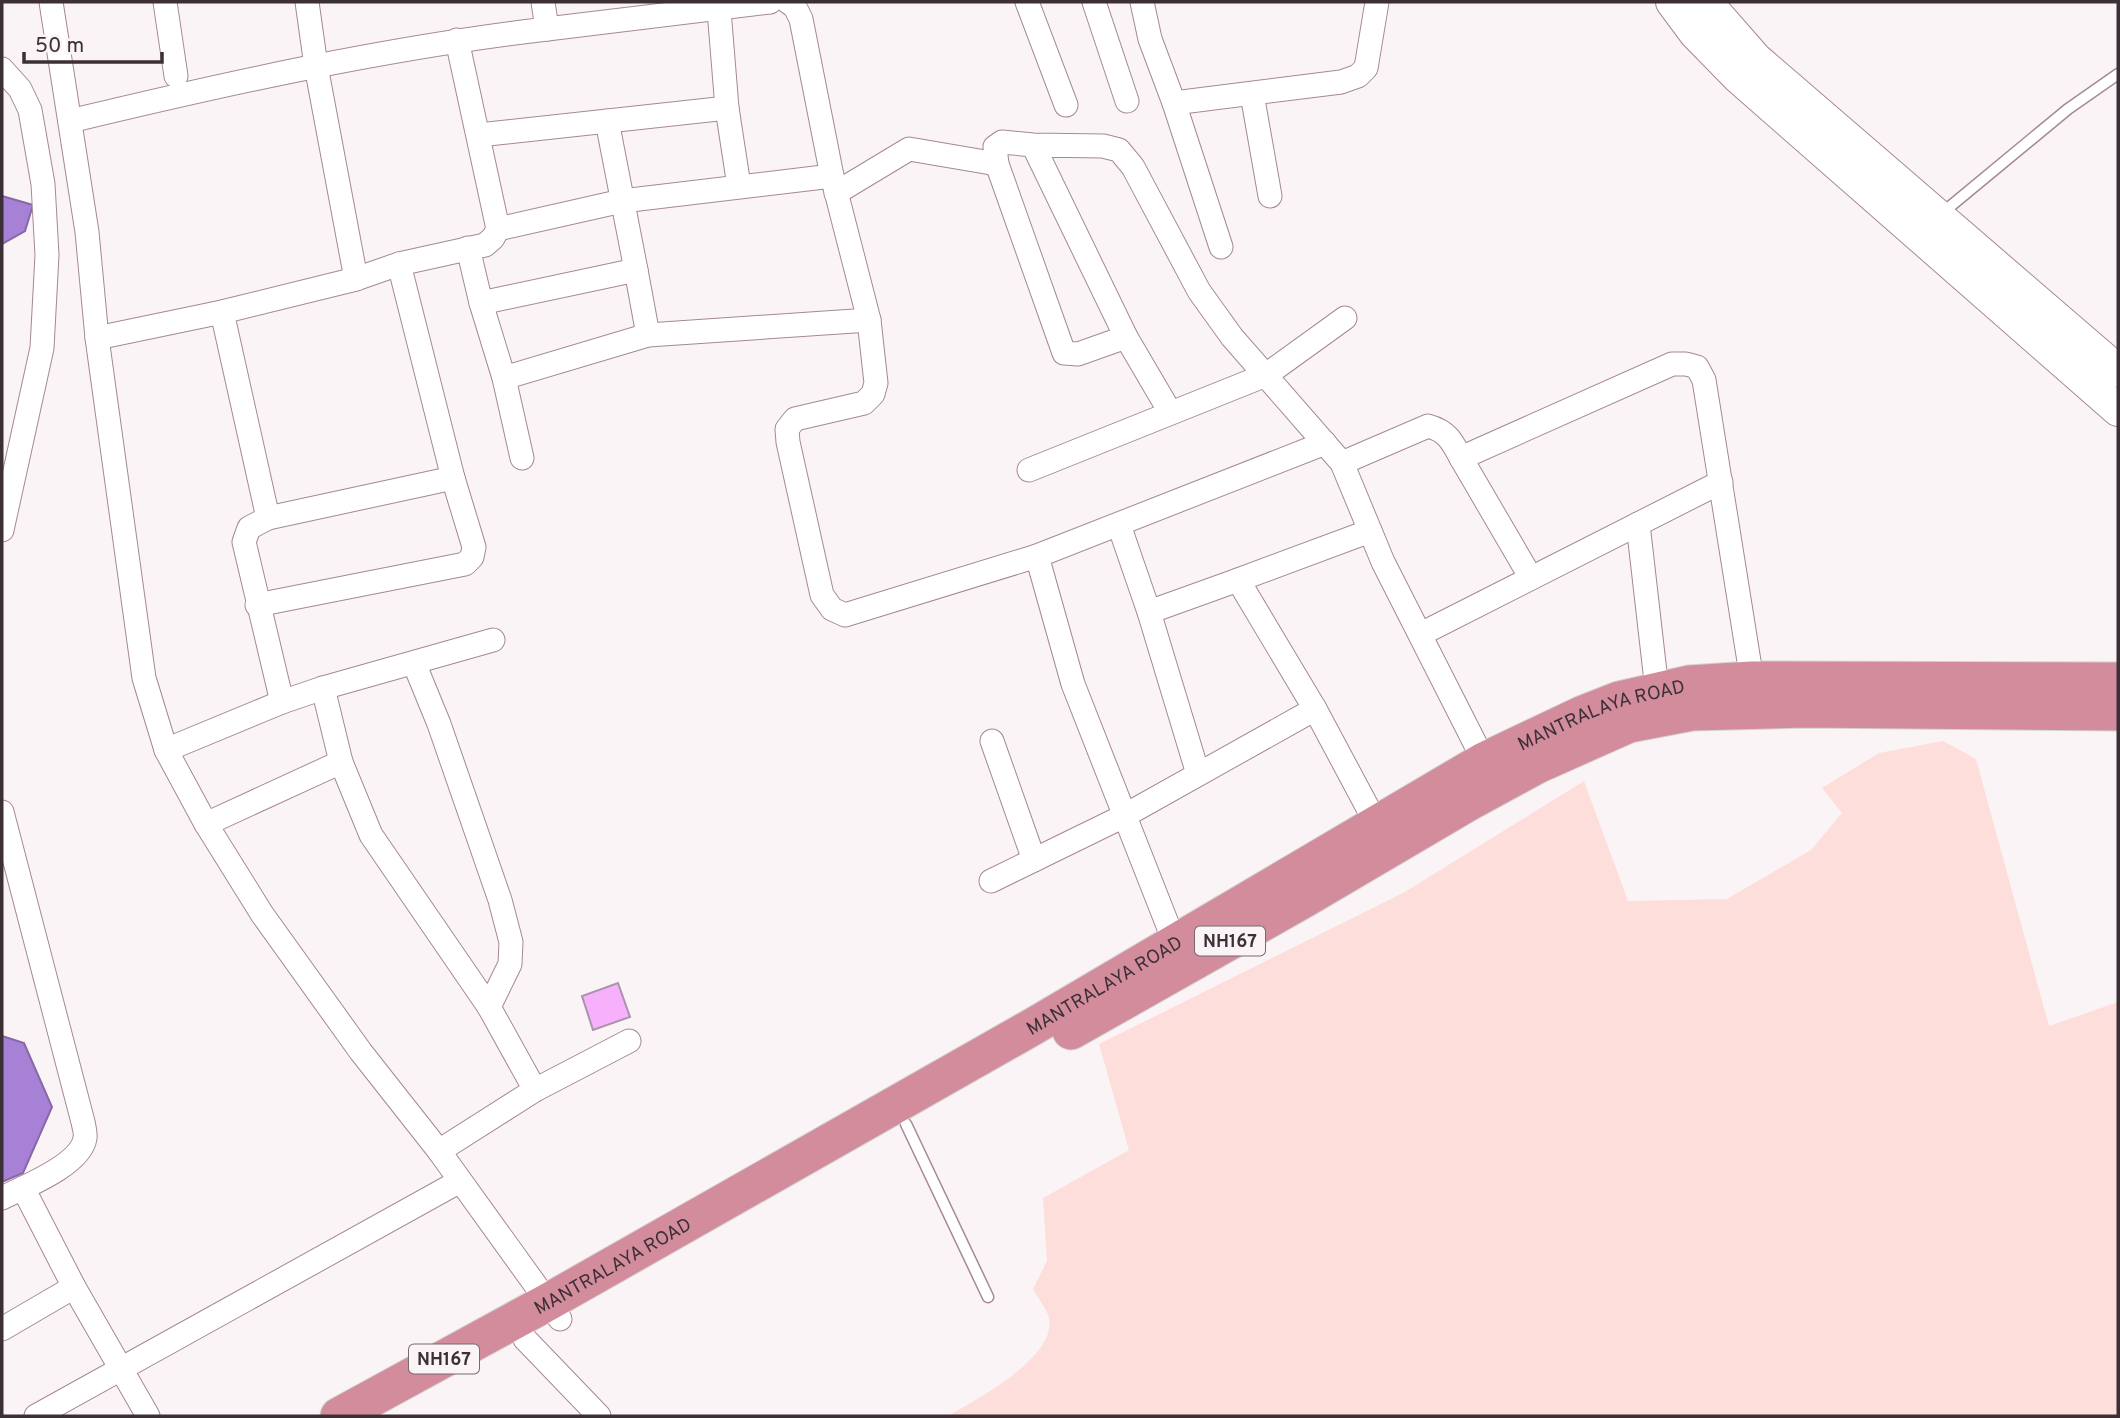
<svg xmlns="http://www.w3.org/2000/svg" width="2120" height="1418" font-family="Overpass,sans-serif">
<rect width="100%" height="100%" fill="#fbf4f7"/>
<path fill="#fededa" d="M1943,741L1976,759L2049,1026L2118,1002V1416H948C976,1399 1057,1358 1049,1318C1047,1309 1037,1297 1033,1289L1047,1261L1043,1198L1129,1150L1099,1044L1403,893L1584,781L1628,901L1727,899L1811,850L1842,813L1822,788L1879,753Z"/>
<g fill="#a781d6" stroke="#8768a6" stroke-width="2">
<path d="M2,196L33,205L25,231L2,244Z"/>
<path d="M2,1036L24,1043L52,1107L23,1173L2,1182Z"/>
</g>
<path fill="#f7b0fb" stroke="#aa93ab" stroke-width="2" d="M618,983L630,1017L593,1030L582,996Z"/>
<g fill="none" stroke-linecap="round" stroke-linejoin="round">
<g stroke="#a68798" stroke-width="13">
<g id="service">
<path d="M1941,214L2068,109L2118,74"/>
<path d="M906,1124L988,1297"/>
</g>
</g>
<g stroke="#a68798" stroke-width="25">
<g id="minor">
<path d="M51,2L87,232L97,338L144,678L166,750L206,824L262,914L361,1052L439,1151L560,1319"/>
<path d="M165,2L176,76"/>
<path d="M307,2L316,66L356,279"/>
<path d="M788,2L795,7L801,19L832,176"/>
<path d="M1027,2L1066,105"/>
<path d="M1094,2L1127,101"/>
<path d="M1142,2L1150,39L1174,103L1221,247"/>
<path d="M719,10L727,108L739,186"/>
<path d="M547,29L770,2"/>
<path d="M2,69L20,89L30,110L43,184L47,255L42,348L2,530"/>
<path d="M1252,94L1270,196"/>
<path d="M1174,103L1341,82L1358,76L1366,68L1377,2"/>
<path d="M70,121C228,83 386,48 547,29L543,2"/>
<path d="M479,135L727,108"/>
<path d="M1033,145L1126,337L1078,354L1064,353L997,164L995,147L1002,142L1033,145L1103,146L1119,150L1133,167L1199,291L1232,337L1342,463L1383,562L1484,761"/>
<path d="M836,193L909,149L997,164"/>
<path d="M498,229L622,201L832,176L869,320L876,383L873,394L864,403L795,419L787,429L788,442L822,595L832,609L845,615L1037,556L1325,443"/>
<path d="M468,248L481,303L504,378L522,458"/>
<path d="M636,270L648,335"/>
<path d="M481,303L636,270L607,121"/>
<path d="M222,312L268,518"/>
<path d="M1126,337L1170,412"/>
<path d="M97,338L222,312L356,279L399,264L485,245L493,238L498,229L457,40"/>
<path d="M504,378L648,335L869,320"/>
<path d="M1342,463L1428,426C1447,431 1452,441 1461,458"/>
<path d="M1029,470L1266,375L1345,318"/>
<path d="M1638,524L1657,690"/>
<path d="M1119,525L1149,612L1198,774"/>
<path d="M1370,531L1238,580L1315,709L1377,825"/>
<path d="M1037,556L1073,684L1174,941"/>
<path d="M1531,578L1461,458L1672,364H1686L1697,367L1704,380L1752,680"/>
<path d="M257,605L465,564L472,557L474,547L453,478L399,264"/>
<path d="M1149,612L1238,580"/>
<path d="M1421,634L1721,482"/>
<path d="M414,663L439,724L500,900L511,942L510,964L489,1007"/>
<path d="M323,688L341,762L371,835L489,1007L535,1090"/>
<path d="M282,702L244,542L249,528L268,518L453,478"/>
<path d="M992,741L1034,860"/>
<path d="M166,750L282,702L323,688L493,640"/>
<path d="M2,812L83,1122C84,1127 86,1134 85,1138C81,1165 24,1187 2,1198"/>
<path d="M206,824L341,762"/>
<path d="M991,881L1124,816L1315,709"/>
<path d="M439,1151L535,1090L629,1041"/>
<path d="M23,1188L74,1287L148,1416"/>
<path d="M2,1329L74,1287"/>
<path d="M525,1339L599,1416"/>
<path d="M36,1416L460,1181"/>
</g>
</g>
<g stroke="#a68798" stroke-width="34">
<g id="secondary">
<path d="M1672,2L1695,33L1739,78L2118,410"/>
<path d="M1706,2L1756,59L2118,371"/>
</g>
</g>
<g stroke="#d4d1d3" stroke-width="39">
<g id="trunk">
<path d="M1071,1031L1306,898L1469,802L1537,765L1629,724L1692,712L1804,709L2118,712"/>
<path id="s1" d="M339,1416L548,1302L1034,1026L1484,761L1581,715L1619,700L1689,684L1752,680L2118,681"/>
</g>
</g>
<use href="#service" stroke="#fff" stroke-width="10"/>
<use href="#minor" stroke="#fff" stroke-width="23"/>
<use href="#secondary" stroke="#fff" stroke-width="32"/>
<use href="#trunk" stroke="#d28c9c" stroke-width="37"/>
</g>
<g text-anchor="middle" stroke-width="7" stroke-linejoin="round" paint-order="stroke">
<g fill="#fbf4f7" stroke="#756a70" stroke-width="2">
<rect x="1195" y="926.5" width="70" height="29" rx="5"/>
<rect x="409" y="1344.5" width="70" height="29" rx="5"/>
</g>
<g font-size="18" font-weight="bold" fill="#3c2f36">
<text x="1230" y="947">NH167</text>
<text x="444" y="1365">NH167</text>
</g>
<g font-size="19" fill="#3c2f36" stroke="#fbf4f7">
<text dy="7" stroke="none"><textPath href="#s1" startOffset="1446">MANTRALAYA ROAD</textPath></text>
<text dy="7" stroke="none"><textPath href="#s1" startOffset="878">MANTRALAYA ROAD</textPath></text>
<text dy="7" stroke="none"><textPath href="#s1" startOffset="312">MANTRALAYA ROAD</textPath></text>
</g>
</g>
<rect width="2120" height="1418" fill="none" stroke="#3c2f36" stroke-width="7"/>
<path d="M24 52v10h138v-10" fill="none" stroke="#3c2f36" stroke-width="3.5"/>
<text x="35" y="52" font-size="21" fill="#3c2f36" stroke="#fbf4f7" stroke-width="5" paint-order="stroke">50 m</text>
</svg>
